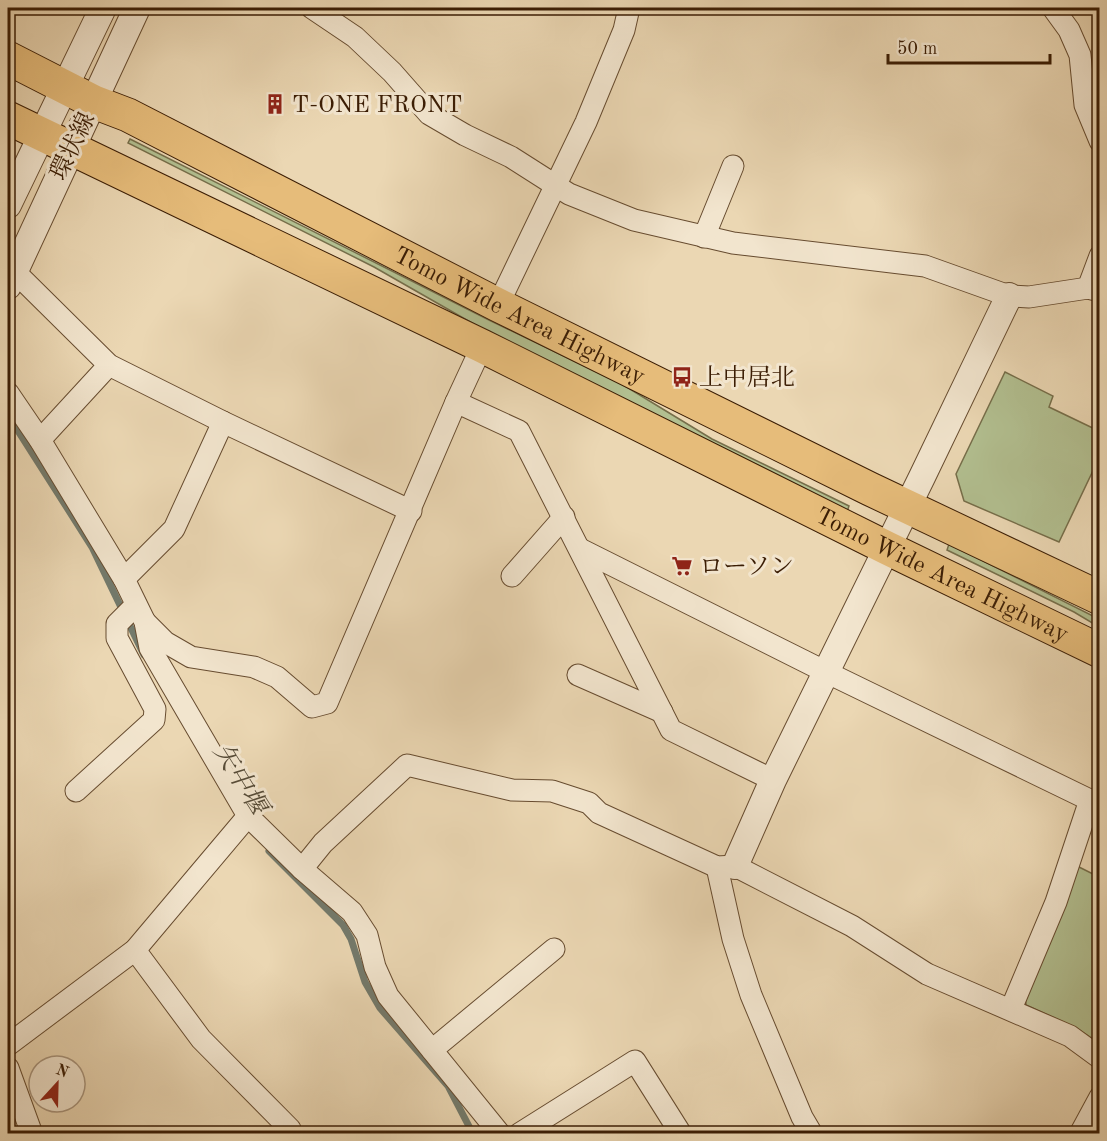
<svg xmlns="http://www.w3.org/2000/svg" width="1107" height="1141" font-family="'Old Standard TT','Noto Serif JP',serif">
<rect width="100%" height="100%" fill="#ebd7b3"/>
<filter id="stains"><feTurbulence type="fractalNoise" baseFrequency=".00333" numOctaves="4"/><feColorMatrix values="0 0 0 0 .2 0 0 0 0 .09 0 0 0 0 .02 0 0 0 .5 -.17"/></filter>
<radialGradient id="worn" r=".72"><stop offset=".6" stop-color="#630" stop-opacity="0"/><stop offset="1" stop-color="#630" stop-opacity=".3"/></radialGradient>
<g fill="#b2bf90" stroke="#766e4a" stroke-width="1.5">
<path d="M130,139L491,321L620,383L712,439L849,506L847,512L486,331L374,267L128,143Z"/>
<path d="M1005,372L1053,396L1049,407L1099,431V458L1059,542L964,501L956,474Z"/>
<path d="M949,544L1099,619V627L1074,612L947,550Z"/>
<path d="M1075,865L1099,877V1043L1076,1028L1026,1005L1025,994Z"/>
</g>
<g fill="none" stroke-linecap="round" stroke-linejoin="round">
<g stroke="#737a6c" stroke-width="7">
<path d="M8,415L92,547L144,655"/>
<path d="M269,851L343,925L351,939L365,982L380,1008L448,1086L473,1134"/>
</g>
<g stroke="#674c30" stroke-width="23">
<g id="minor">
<path d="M312,8L355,37L392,72L429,114L465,135L511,157L569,194L634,220L733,243L925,266L1009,296L1029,297L1088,288L1100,291"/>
<path d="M1053,8L1069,30L1080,55L1085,105L1100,141"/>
<path d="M704,237L733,166"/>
<path d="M14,271L109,365L223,422L411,511"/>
<path d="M1088,288L1100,256"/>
<path d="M498,305L586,122L624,30L629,8"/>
<path d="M8,393L40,440L124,579L145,622L150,648L248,816L302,869L323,843L407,765L512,790L552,791L589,803L599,813L717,867L735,866L852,926L927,974L1070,1036L1100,1058"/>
<path d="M456,402L519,431L671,730L773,780"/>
<path d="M40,440L109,365"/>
<path d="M580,549L826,672L1100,805"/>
<path d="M512,576L564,517"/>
<path d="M124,579L174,529L223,422"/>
<path d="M145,622L165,642L191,657L254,667L277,677L312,707L327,703L456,402L482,346"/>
<path d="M578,675L662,712"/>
<path d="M76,791L154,720L155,709L117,638V624L136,605"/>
<path d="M717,867L733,939L751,995L802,1117L812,1134"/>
<path d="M302,869L352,912L367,935L375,967L388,996L500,1134"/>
<path d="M135,950L201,1039L290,1129"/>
<path d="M1011,1009L1056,902L1090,800"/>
<path d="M8,1045L135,950L248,816"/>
<path d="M432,1050L554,949"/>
<path d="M8,1068L32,1134"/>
<path d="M519,1134L635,1061L681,1134"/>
<path d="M1080,1134L1100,1097"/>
</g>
</g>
<g stroke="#674c30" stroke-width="28">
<g id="tertiary">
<path d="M8,205L103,8"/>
<path d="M8,286L137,8"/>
<path d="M735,866L773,780L922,477L1009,296"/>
</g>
</g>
<g stroke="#3b1d04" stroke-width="35">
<g id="trunk">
<path id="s1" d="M8,58L94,102L128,115L498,305L870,489L1100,598"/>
<path id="s2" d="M8,118L482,346L887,548L1100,651"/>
</g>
</g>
<use href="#minor" stroke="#f2e5ce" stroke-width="21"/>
<use href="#tertiary" stroke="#f2e5ce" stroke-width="26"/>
<use href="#trunk" stroke="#e6bc7a" stroke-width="33"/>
</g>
<defs>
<g id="building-bare" transform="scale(1.62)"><path d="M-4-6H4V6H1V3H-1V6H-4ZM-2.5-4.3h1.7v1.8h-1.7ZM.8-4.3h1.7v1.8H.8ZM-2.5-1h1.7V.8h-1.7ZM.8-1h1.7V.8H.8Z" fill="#8f2418" stroke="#f2e5ce" stroke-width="2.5" paint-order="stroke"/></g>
<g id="bus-bare" transform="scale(1.62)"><path d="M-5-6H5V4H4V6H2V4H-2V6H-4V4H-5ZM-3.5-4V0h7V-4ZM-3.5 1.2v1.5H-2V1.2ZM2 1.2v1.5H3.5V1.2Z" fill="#8f2418" stroke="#f2e5ce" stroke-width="2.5" paint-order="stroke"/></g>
<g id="supermarket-bare" transform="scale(1.62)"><path d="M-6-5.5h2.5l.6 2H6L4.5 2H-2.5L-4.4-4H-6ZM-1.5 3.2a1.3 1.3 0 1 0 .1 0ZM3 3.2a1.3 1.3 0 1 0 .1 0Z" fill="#8f2418" stroke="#f2e5ce" stroke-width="2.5" paint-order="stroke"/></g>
</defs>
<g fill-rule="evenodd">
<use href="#building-bare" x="275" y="104"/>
<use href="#bus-bare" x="682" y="377"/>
<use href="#supermarket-bare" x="682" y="566"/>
</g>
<g text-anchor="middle" stroke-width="6" stroke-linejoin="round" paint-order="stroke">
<g font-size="24" fill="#3b1d04" stroke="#f2e5ce" text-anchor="start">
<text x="292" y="112">T-ONE FRONT</text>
<text x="699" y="385">上中居北</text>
<text x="699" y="574">ローソン</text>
</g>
<g font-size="24" fill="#3b1d04" stroke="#f2e5ce">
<text transform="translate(72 146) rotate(-64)" y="8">環状線</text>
<text dy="8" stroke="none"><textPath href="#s1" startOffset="573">Tomo Wide Area Highway</textPath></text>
<text dy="8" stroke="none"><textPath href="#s2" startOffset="1040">Tomo Wide Area Highway</textPath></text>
</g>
<g font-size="26" font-style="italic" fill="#574c38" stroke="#f2e5ce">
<text transform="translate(241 778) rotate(58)" y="9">矢中堰</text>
</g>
</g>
<rect width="1107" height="1141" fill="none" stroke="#ebd7b3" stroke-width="30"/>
<rect x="9" y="9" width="1089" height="1123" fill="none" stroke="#3b1d04" stroke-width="3"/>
<rect x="15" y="15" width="1077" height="1111" fill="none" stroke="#3b1d04" stroke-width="1.5"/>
<g transform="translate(57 1084) rotate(22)"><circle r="28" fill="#f2e5ce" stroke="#a9957d" stroke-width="1.5"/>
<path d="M0-4.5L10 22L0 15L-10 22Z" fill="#8f2418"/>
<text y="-9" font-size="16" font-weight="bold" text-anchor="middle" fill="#3b1d04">N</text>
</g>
<path d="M888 54v9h162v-9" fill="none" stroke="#3b1d04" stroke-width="3"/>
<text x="897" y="54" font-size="18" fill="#3b1d04" stroke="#f2e5ce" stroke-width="4.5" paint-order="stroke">50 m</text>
<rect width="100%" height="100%" filter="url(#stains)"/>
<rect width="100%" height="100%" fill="url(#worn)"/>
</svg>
